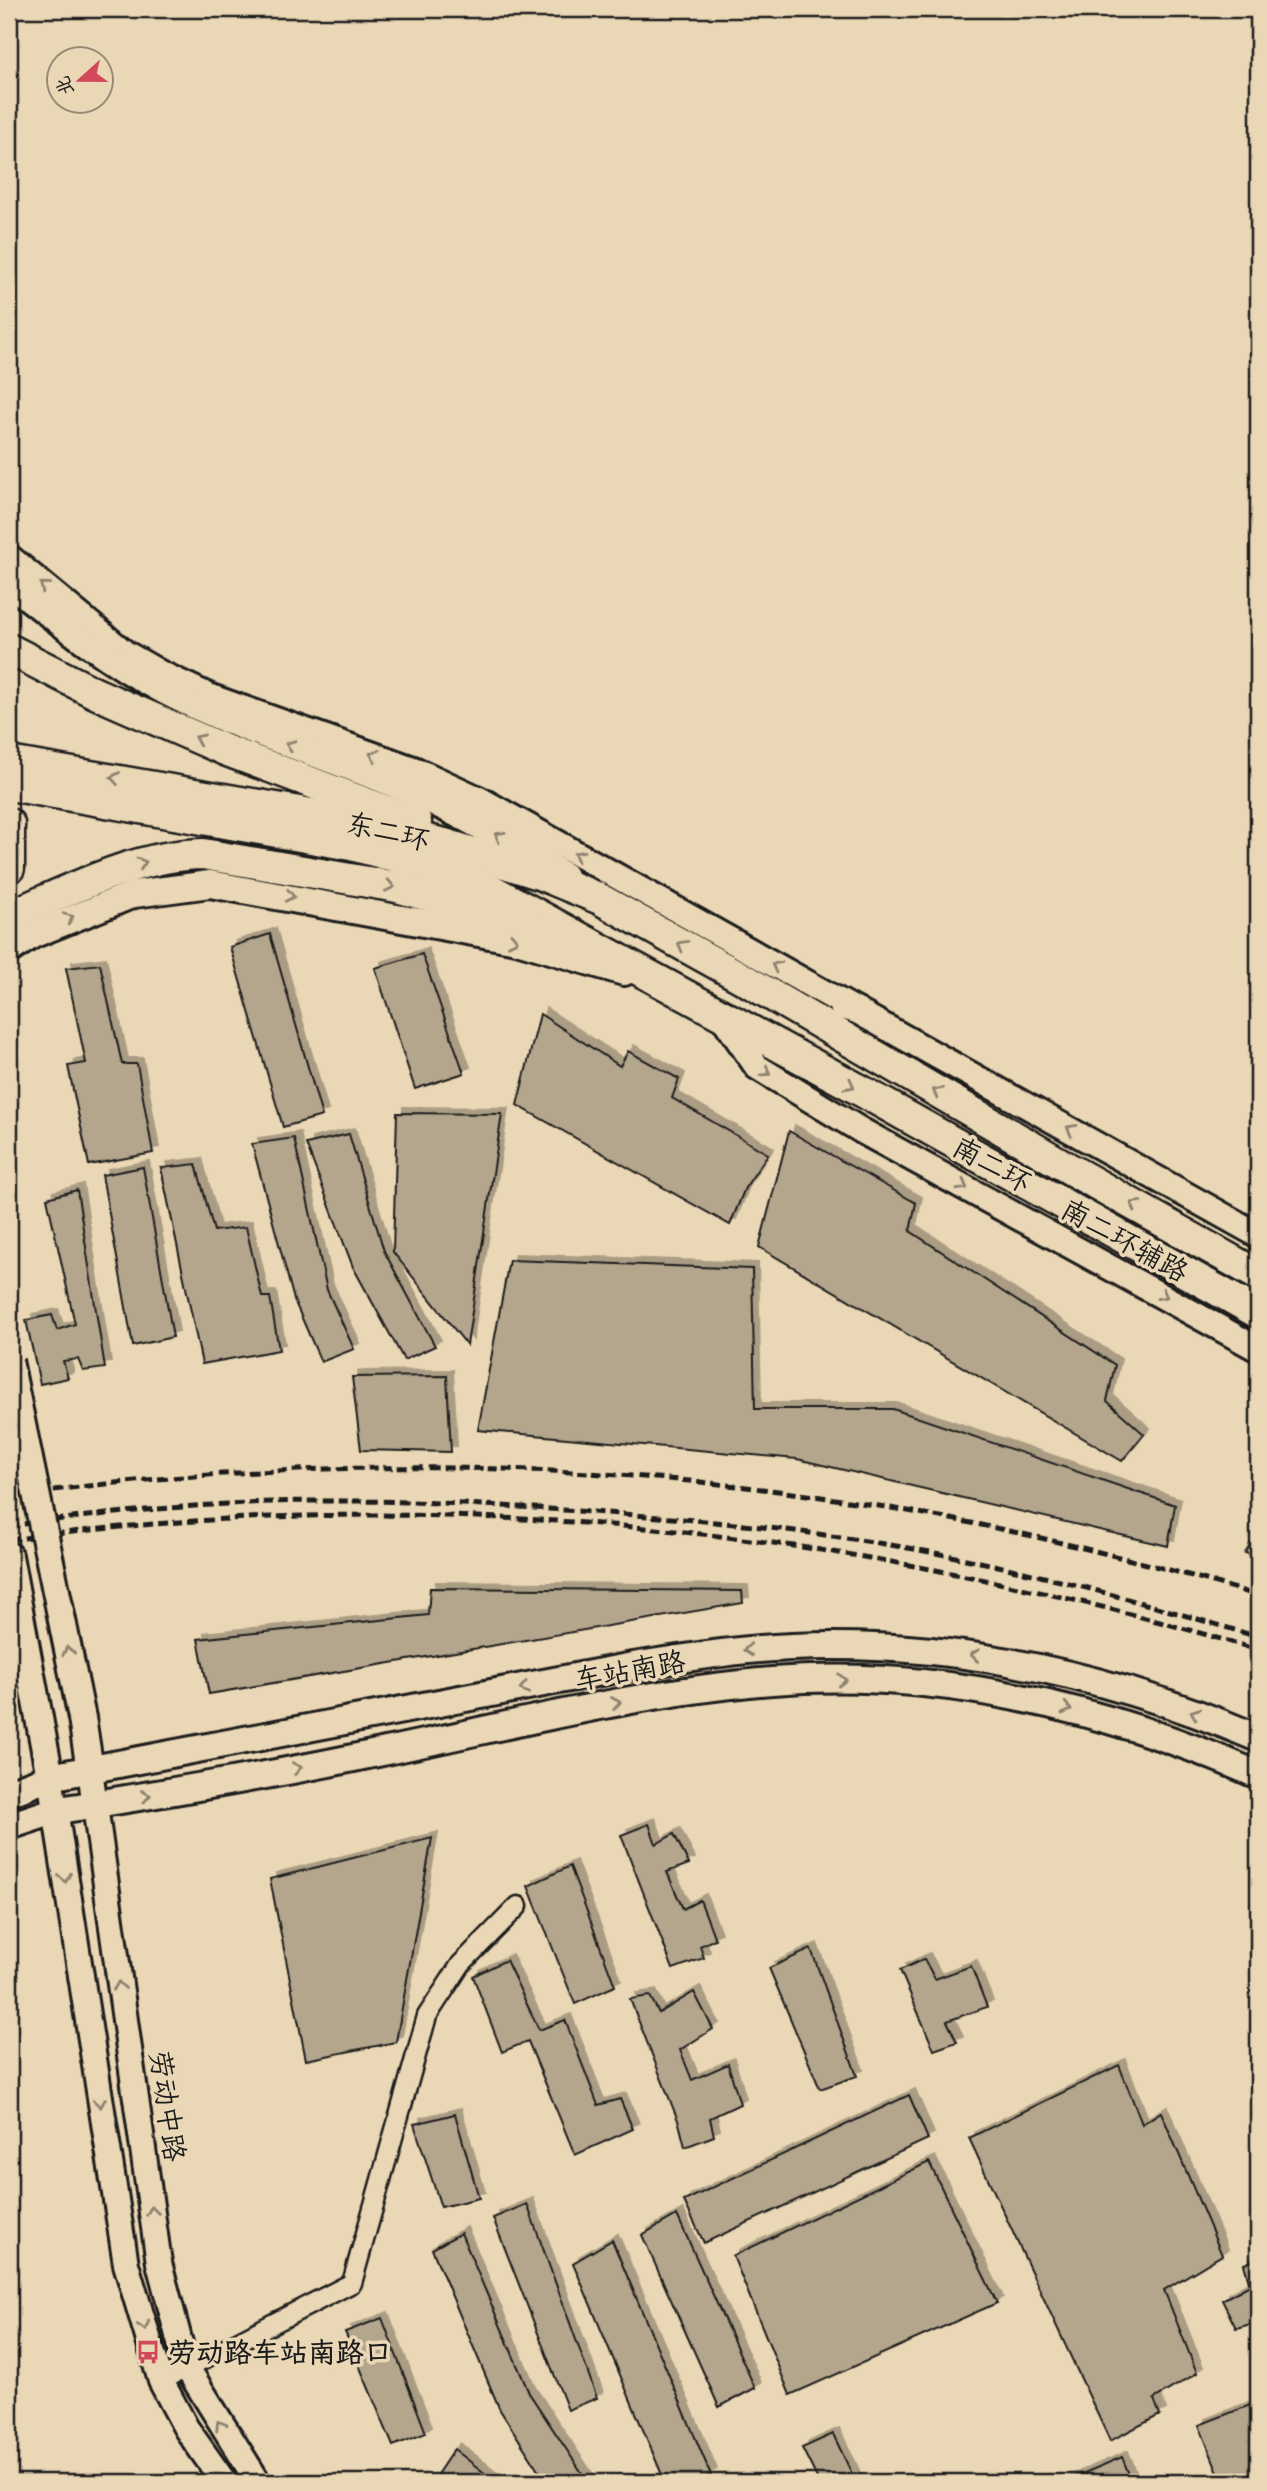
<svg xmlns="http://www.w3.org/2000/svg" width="1267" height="2491" font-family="'Indie Flower','LXGW WenKai TC',sans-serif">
<defs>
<filter id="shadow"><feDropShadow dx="6" dy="-6" stdDeviation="0" flood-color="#0004"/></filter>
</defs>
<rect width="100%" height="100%" fill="#ead7b5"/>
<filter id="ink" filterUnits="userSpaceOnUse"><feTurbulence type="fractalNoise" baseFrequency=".0143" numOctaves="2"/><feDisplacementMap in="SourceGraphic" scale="14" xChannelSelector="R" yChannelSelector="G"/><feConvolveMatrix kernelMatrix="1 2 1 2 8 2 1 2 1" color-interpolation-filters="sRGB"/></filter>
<g filter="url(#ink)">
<g fill="#b4a68d" stroke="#1c1c1c" stroke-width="2" filter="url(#shadow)">
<path d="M270,934L322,1116L283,1127L230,947Z"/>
<path d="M422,954L464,1073L415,1089L375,968Z"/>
<path d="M100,964L122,1064H137L153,1153L89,1165L68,1066L86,1063L66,968Z"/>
<path d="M540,1014L620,1066L628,1051L679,1079L672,1098L768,1154L745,1188L730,1225L517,1105Z"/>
<path d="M397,1113L502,1114L467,1345L393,1252Z"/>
<path d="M789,1131L916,1203L910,1231L1115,1365L1107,1401L1144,1434L1122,1461L759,1247Z"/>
<path d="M349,1134L384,1251L435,1346L404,1360L353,1267L306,1144Z"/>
<path d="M294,1138L327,1290L354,1349L321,1362L294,1300L252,1144Z"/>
<path d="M196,1164L214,1231L246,1227L262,1297H270L279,1350L202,1364L161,1168Z"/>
<path d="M143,1167L173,1337L133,1346L102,1175Z"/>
<path d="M77,1190L105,1368L83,1371L78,1359L63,1361L68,1378L40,1384L26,1320L52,1315L57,1330L75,1324L47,1198Z"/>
<path d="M509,1260L752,1269L755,1409H893L1175,1505L1168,1546L797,1459L478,1430Z"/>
<path d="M447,1376L451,1452L361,1450L352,1377Z"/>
<path d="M1258,1531V1557L1245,1553Z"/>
<path d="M430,1588L742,1591L743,1603L209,1694L198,1639L428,1615Z"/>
<path d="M649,1824L656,1844L674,1834L689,1864L667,1872L683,1909L700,1900L715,1939L700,1946L704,1958L673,1969L621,1835Z"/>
<path d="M432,1838L396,2042L306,2060L270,1879Z"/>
<path d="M570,1866L615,1986L575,2004L528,1886Z"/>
<path d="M811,1949L857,2076L820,2089L769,1968Z"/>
<path d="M924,1959L935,1979L971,1966L987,2007L947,2021L957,2042L934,2050L900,1970Z"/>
<path d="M506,1960L539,2030L565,2020L598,2105L620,2099L633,2129L575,2155L528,2041L502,2052L473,1976Z"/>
<path d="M694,1992L713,2029L680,2050L692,2080L728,2064L740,2104L710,2118L714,2136L685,2147L679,2123L630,1999L650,1996L659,2013Z"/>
<path d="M1119,2065L1142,2124L1161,2112L1222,2255L1164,2290L1197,2373L1154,2399L1160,2415L1110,2441L969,2138Z"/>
<path d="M909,2095L928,2139L704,2243L684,2201Z"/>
<path d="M455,2114L479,2198L441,2207L414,2124Z"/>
<path d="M929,2162L997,2303L790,2395L733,2256Z"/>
<path d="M527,2204L597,2398L568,2410L493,2218Z"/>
<path d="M677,2215L755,2388L719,2407L642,2235Z"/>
<path d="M461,2233L529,2393L588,2482H546L500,2410L432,2249Z"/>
<path d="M612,2240L711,2475L696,2482H665L573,2263Z"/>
<path d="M1258,2258V2322L1236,2328L1222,2300L1250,2285L1244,2264Z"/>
<path d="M382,2318L426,2433L393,2446L345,2332Z"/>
<path d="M1258,2402V2482H1222L1199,2425Z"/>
<path d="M833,2434L856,2482H819L802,2448Z"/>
<path d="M454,2449L496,2482H432Z"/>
<path d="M1122,2457L1132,2482H1063Z"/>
</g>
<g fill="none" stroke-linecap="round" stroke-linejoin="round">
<g stroke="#1c1c1c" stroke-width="23">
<path id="street" d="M161,2381L352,2283L427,2016L461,1964L518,1906"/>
</g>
<g stroke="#1c1c1c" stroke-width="30">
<g id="secondary">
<path d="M9,557L125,653L158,672L211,697L416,770L481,800L857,1011"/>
<path d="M842,1007L857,1011L1258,1235"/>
<path d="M724,1019L757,1067L862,1131L1258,1349"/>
<path d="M90,1770L159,2263L186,2366L258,2482"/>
<path d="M50,1777L126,2264L161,2381L186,2428L224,2482"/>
</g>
</g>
<g stroke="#1c1c1c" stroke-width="32">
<g id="primary">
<path d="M9,582C58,621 109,662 165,691C233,726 306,749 377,777C443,803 505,838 564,876"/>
<path d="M9,950L32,935L134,894L210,884L517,940L624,972"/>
<path d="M9,1556L50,1777"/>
<path d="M82,1718L90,1770"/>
<path d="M9,1793L50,1777L633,1666C686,1658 739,1649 792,1647C953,1640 1110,1675 1258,1738"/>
<path d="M9,1826L54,1811C162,1793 270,1776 377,1753C508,1726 638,1692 772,1681C938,1668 1107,1708 1258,1775"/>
</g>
</g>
<g stroke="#1c1c1c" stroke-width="35">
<g id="highway">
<path d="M9,649L95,693L225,750L416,822"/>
<path d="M9,762L340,819L445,844L542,875L598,898L742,978L1075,1172L1258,1275"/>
<path d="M9,785L351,845L428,865L477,882L858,1089L1258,1313"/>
<path d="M9,824V868"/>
<path d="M9,916C70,890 136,855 203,854L397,887L533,925"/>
</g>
</g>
<use href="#street" stroke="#ead7b5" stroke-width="18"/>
<use href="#secondary" stroke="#ead7b5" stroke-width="24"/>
<use href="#primary" stroke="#ead7b5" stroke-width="26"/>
<use href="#highway" stroke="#ead7b5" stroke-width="30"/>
<g stroke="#1c1c1c" stroke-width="5" stroke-dasharray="10 5" stroke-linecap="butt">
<path d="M9,1496C359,1447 718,1461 1062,1543C1128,1559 1194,1575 1258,1596"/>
<path d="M9,1526C119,1511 232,1500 344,1501C427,1501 509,1506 592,1512C730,1521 872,1537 1007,1568C1092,1588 1175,1612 1258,1637"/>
<path d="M9,1540C427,1482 855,1528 1258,1650"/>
</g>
<g stroke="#1c1c1c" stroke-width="32" stroke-linecap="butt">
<path id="primary-bridge" d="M9,1361L82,1718"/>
</g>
<use href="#primary-bridge" stroke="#ead7b5" stroke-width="26"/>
</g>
<defs><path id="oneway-chevron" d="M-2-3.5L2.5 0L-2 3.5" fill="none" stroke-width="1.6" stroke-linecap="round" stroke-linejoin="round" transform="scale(1.75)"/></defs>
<g stroke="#8d8370">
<use href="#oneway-chevron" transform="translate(44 586) rotate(-141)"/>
<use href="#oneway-chevron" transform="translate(199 739) rotate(-156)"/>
<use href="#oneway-chevron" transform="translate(290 745) rotate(-159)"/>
<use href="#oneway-chevron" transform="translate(374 755) rotate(-160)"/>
<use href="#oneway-chevron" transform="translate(115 778) rotate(-170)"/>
<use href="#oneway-chevron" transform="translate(499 836) rotate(-150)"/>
<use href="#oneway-chevron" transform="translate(578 855) rotate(-151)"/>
<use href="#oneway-chevron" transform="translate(142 863) rotate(-17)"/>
<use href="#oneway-chevron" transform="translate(390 886) rotate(12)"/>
<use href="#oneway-chevron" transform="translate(290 896) rotate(11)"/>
<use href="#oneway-chevron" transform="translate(69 918) rotate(-23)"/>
<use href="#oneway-chevron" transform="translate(513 940) rotate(12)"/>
<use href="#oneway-chevron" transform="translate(682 945) rotate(-151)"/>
<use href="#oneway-chevron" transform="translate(776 966) rotate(-151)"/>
<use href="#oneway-chevron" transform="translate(766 1072) rotate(33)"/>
<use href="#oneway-chevron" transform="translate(850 1085) rotate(28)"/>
<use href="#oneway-chevron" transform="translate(937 1092) rotate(-150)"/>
<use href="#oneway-chevron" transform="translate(1071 1129) rotate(-151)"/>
<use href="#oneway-chevron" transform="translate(963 1186) rotate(29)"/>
<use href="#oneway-chevron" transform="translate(1135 1205) rotate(-151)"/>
<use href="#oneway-chevron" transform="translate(1163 1295) rotate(30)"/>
<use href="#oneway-chevron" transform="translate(748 1650) rotate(175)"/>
<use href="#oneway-chevron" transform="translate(68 1651) rotate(-102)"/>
<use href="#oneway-chevron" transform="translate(975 1655) rotate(-173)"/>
<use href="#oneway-chevron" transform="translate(842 1680) rotate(1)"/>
<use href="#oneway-chevron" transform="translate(524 1688) rotate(168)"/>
<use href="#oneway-chevron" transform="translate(616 1703) rotate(-10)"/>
<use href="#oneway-chevron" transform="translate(1067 1709) rotate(15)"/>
<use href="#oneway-chevron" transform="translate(1195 1713) rotate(-158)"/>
<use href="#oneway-chevron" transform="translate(297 1768) rotate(-11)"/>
<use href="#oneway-chevron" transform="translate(146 1796) rotate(-10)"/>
<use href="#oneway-chevron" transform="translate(65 1878) rotate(81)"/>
<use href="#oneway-chevron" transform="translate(119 1986) rotate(-98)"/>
<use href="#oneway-chevron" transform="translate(100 2103) rotate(81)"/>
<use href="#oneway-chevron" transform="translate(152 2211) rotate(-98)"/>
<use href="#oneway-chevron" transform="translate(144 2326) rotate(73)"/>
<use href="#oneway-chevron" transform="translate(220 2425) rotate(-122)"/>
</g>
</g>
<defs>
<g id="bus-bare" transform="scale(1.89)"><path d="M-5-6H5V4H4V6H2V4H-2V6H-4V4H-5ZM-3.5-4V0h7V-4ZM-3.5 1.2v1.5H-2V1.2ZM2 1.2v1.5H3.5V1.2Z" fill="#d1495b" stroke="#ead7b5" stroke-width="2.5" paint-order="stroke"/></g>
</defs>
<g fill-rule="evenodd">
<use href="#bus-bare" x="148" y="2352"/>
</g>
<g text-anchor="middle" stroke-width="7" stroke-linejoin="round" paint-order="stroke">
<g font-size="28" fill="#1c1c1c" stroke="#ead7b5">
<text transform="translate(388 831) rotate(13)" y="10">东二环</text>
<text transform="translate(992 1164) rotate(29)" y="10">南二环</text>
<text transform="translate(1125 1240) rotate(29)" y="10">南二环辅路</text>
<text transform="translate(630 1670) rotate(-10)" y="10">车站南路</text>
<text transform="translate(168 2106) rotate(82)" y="10">劳动中路</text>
</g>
<g font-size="28" font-weight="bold" fill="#1c1c1c" stroke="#ead7b5" text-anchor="start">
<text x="168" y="2362">劳动路车站南路口</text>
</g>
</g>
<rect width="1267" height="2491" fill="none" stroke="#ead7b5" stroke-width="35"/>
<rect x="18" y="18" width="1232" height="2456" fill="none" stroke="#1c1c1c" stroke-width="2.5" filter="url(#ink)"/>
<g transform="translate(80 80) rotate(249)"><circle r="33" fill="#ead7b5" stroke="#988c78" stroke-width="2"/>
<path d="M0-5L12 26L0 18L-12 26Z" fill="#d1495b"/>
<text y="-10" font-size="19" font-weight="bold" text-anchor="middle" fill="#1c1c1c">北</text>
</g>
</svg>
